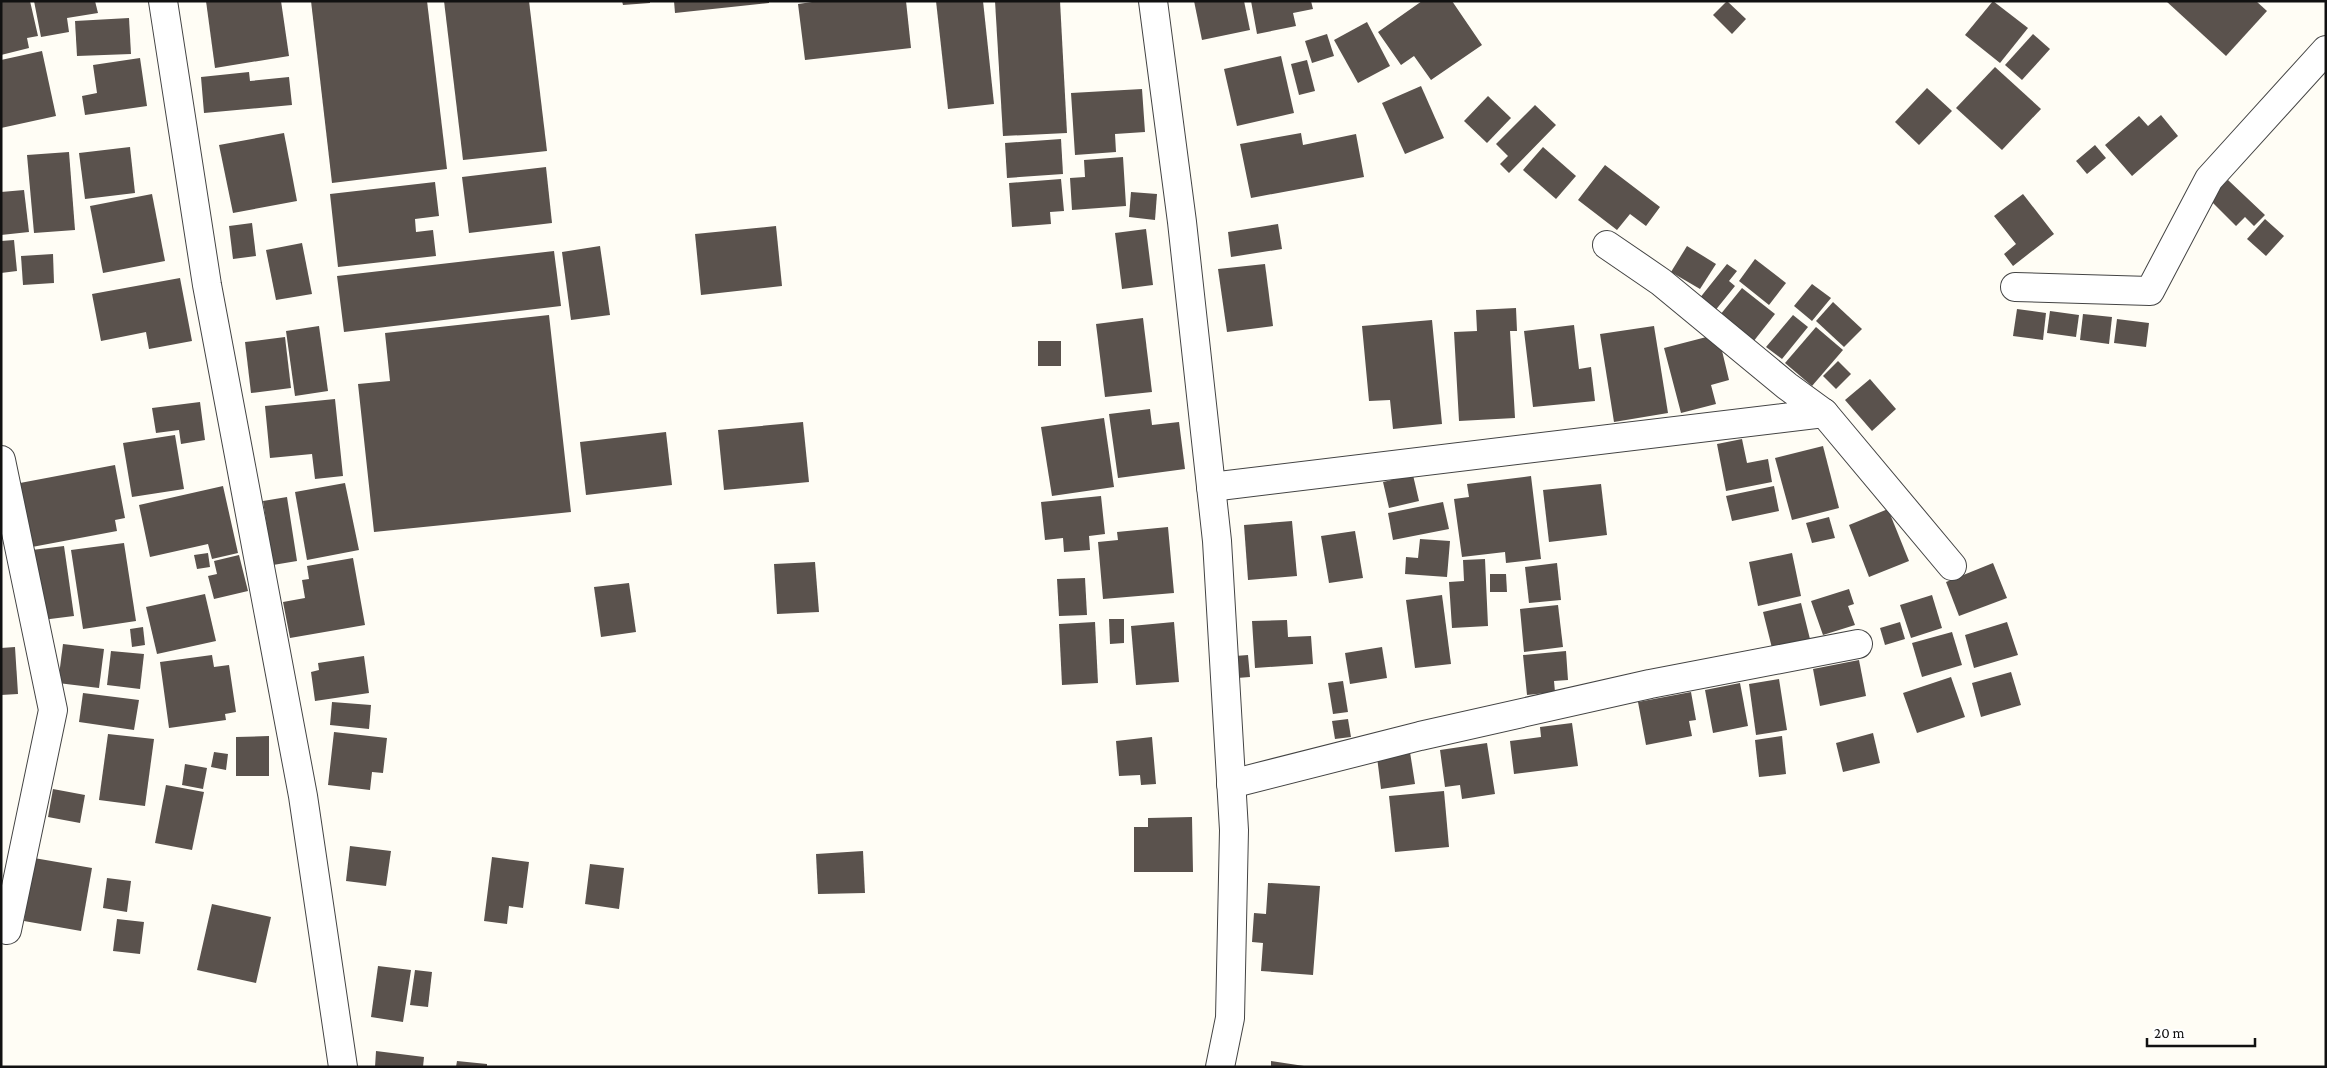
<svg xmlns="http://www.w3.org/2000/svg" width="2327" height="1068" font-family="'Crimson Pro',serif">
<rect width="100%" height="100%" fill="#fffdf5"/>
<g fill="#5a524d">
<path d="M1,1H30L38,36L27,38L29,48L1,55Z"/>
<path d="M34,1H95L98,13L67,18L69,32L41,37Z"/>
<path d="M206,1H281L289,56L215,68Z"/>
<path d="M311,1H427L447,169L332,183Z"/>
<path d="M444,1H529L547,151L463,160Z"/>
<path d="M622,1H650V3L623,5Z"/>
<path d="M674,1H769V3L675,13Z"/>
<path d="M819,1H906L911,48L805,60L798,4Z"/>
<path d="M936,1H983L994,104L948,109Z"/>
<path d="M995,1H1060L1067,133L1003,136Z"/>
<path d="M1194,1H1244L1250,30L1202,40Z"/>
<path d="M1251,1H1311L1313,9L1293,13L1296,26L1257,34Z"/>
<path d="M1422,1H1452L1482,45L1431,80L1414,56L1401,65L1378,32Z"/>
<path d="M1727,1L1746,19L1732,34L1713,15Z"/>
<path d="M1993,1L2028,28L2000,63L1965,35Z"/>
<path d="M2166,1H2256L2267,11L2226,56Z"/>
<path d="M129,18L131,54L77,56L75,21Z"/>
<path d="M1367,22L1390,66L1358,83L1334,40Z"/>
<path d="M1327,34L1334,56L1312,63L1305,41Z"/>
<path d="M2033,34L2050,49L2022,80L2005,65Z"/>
<path d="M42,51L56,116L1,128V60Z"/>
<path d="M1281,56L1294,113L1237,126L1224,69Z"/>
<path d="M140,58L147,106L85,115L82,96L97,93L93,65Z"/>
<path d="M1307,60L1315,91L1299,95L1291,64Z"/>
<path d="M1995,67L2041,109L2002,150L1956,108Z"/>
<path d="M249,72L250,81L289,77L292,105L204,113L201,77Z"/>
<path d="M1421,86L1444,138L1405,154L1382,103Z"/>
<path d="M1927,88L1952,111L1919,145L1895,122Z"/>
<path d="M1142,89L1145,132L1115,134L1116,152L1075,155L1071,93Z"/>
<path d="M1488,96L1511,118L1487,143L1464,121Z"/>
<path d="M1535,105L1556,125L1509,173L1500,164L1508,156L1496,144Z"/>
<path d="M2161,115L2178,136L2132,176L2105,145L2139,116L2148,126Z"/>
<path d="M284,133L297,201L233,213L219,145Z"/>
<path d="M1301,133L1303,145L1356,134L1364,177L1251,198L1240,144Z"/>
<path d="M1061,139L1063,174L1007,178L1005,143Z"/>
<path d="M2095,145L2106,158L2087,174L2076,161Z"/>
<path d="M130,147L135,193L85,199L79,153Z"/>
<path d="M1543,147L1576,176L1556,199L1523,170Z"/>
<path d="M69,152L75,230L34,233L27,155Z"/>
<path d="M1123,157L1126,206L1072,210L1070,178L1085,177L1084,160Z"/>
<path d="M1605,165L1660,207L1646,226L1630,214L1617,230L1578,200Z"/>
<path d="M546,167L552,223L469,233L462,177Z"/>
<path d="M1061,179L1064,211L1050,212L1051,224L1012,227L1009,183Z"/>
<path d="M2228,180L2265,215L2254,226L2245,217L2236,226L2209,199Z"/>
<path d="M435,182L439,216L415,219L416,232L433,230L436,256L338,267L330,194Z"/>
<path d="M24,190L29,232L1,235V192Z"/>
<path d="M1131,192L1157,194L1155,220L1129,217Z"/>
<path d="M152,194L165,261L103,273L90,206Z"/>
<path d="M2023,194L2054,234L2013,266L2004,254L2016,244L1994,216Z"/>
<path d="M2265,219L2284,236L2266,256L2247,239Z"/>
<path d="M252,223L256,256L233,259L229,226Z"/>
<path d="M1278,224L1282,249L1231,257L1228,232Z"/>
<path d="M776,226L782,286L701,295L695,234Z"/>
<path d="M1146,229L1153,285L1122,289L1115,233Z"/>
<path d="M14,240L17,271L1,273V241Z"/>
<path d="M302,243L312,294L276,300L266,250Z"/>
<path d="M600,246L610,315L571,320L562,252Z"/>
<path d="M1687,246L1716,264L1700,289L1671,272Z"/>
<path d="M554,251L561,306L344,332L337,276Z"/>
<path d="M53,254L54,283L23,285L21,256Z"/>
<path d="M1755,259L1786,283L1769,305L1739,281Z"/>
<path d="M1265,264L1273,326L1227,332L1218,269Z"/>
<path d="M1727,264L1737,271L1729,281L1735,286L1714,312L1699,299Z"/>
<path d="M180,278L192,341L149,349L146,332L101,341L92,294Z"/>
<path d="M1812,284L1831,298L1812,321L1794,306Z"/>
<path d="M1742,288L1775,314L1753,342L1720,315Z"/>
<path d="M1833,302L1862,329L1844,347L1816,321Z"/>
<path d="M1516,308L1517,331H1510L1515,418L1459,421L1454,332L1477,331L1476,310Z"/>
<path d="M2017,309L2046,313L2043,340L2013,336Z"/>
<path d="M2050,311L2079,315L2076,337L2047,333Z"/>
<path d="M2083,314L2112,317L2109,344L2080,340Z"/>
<path d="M549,315L571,512L374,532L358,384L390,381L385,333Z"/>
<path d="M1793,315L1808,327L1782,359L1766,347Z"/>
<path d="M1143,318L1152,392L1105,397L1096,324Z"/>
<path d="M2117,319L2149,323L2146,347L2114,343Z"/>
<path d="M1432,320L1442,424L1393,429L1390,400L1369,401L1362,326Z"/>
<path d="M1574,325L1579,369L1591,367L1595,401L1533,407L1524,331Z"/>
<path d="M319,326L328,391L295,396L286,331Z"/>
<path d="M1654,326L1668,413L1614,422L1600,334Z"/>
<path d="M1816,327L1843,350L1812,386L1785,363Z"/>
<path d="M1718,334L1729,380L1711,385L1716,404L1681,413L1664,348Z"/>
<path d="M285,337L291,388L251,393L245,342Z"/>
<rect x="1038" y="341" width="23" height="25"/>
<path d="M1838,361L1851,374L1836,389L1823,376Z"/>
<path d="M1870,379L1896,409L1872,431L1845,400Z"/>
<path d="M335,399L343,476L315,479L312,454L270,458L265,406Z"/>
<path d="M200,402L205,440L181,444L179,430L156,433L152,408Z"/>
<path d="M1150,409L1152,425L1179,422L1185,469L1118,478L1109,414Z"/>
<path d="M1104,418L1114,487L1052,496L1041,427Z"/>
<path d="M803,422L809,482L724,490L718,430Z"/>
<path d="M666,432L672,485L586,495L580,442Z"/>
<path d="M175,435L184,489L132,497L123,443Z"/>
<path d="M1742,439L1747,463L1768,459L1772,482L1726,491L1717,444Z"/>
<path d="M1823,446L1839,508L1792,520L1775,458Z"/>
<path d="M115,465L125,518L115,520L117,531L32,547L20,483Z"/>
<path d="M1413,475L1419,501L1389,508L1383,482Z"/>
<path d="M1531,476L1541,559L1506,563L1505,552L1462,557L1454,499L1469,497L1467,484Z"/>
<path d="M345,483L359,550L307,560L295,492Z"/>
<path d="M1601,484L1607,535L1549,542L1543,490Z"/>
<path d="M223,486L238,553L212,559L208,544L150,557L139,505Z"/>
<path d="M1774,486L1779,511L1732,521L1726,496Z"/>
<path d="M1101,496L1105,534L1089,536L1090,550L1064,552L1063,538L1045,540L1041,502Z"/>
<path d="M287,497L297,561L273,565L263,501Z"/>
<path d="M1443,502L1449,529L1393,540L1388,513Z"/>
<path d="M1888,509L1909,561L1869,577L1849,525Z"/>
<path d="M1829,517L1835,538L1812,543L1806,523Z"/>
<path d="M1292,521L1297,576L1248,580L1244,525Z"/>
<path d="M1168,527L1174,593L1103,599L1098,542L1118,540L1117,532Z"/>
<path d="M1355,531L1363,578L1329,583L1321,536Z"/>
<path d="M1420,539L1450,541L1447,577L1405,574L1406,557L1418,558Z"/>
<path d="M124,543L136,621L83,629L71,550Z"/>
<path d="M64,546L74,616L42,620L32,550Z"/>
<path d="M208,553L210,567L197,569L194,555Z"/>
<path d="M1792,553L1801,596L1758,606L1749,562Z"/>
<path d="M239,555L248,591L214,599L208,576L217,574L214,561Z"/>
<path d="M353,558L365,625L290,638L283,602L305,598L302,580L309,579L307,566Z"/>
<path d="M1485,559L1488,626L1452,628L1449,582L1464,581L1463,560Z"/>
<path d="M815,562L819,612L777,614L774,564Z"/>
<path d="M1557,563L1561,600L1529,603L1525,567Z"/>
<path d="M1993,563L2007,598L1959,616L1946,582Z"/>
<path d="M1490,574H1506L1507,592H1490Z"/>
<path d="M1085,578L1087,615L1059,616L1057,579Z"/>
<path d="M629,583L636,632L601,637L594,587Z"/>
<path d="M1849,589L1854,604L1848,606L1855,625L1823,635L1811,601Z"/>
<path d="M205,594L216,641L157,654L146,607Z"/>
<path d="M1442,595L1451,664L1415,668L1406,600Z"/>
<path d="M1932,595L1942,628L1911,638L1900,605Z"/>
<path d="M1801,603L1811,643L1773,652L1763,612Z"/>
<path d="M1558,605L1563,647L1524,652L1520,609Z"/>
<path d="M1109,619H1124V643L1110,644Z"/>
<path d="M1287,620L1288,637L1311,636L1313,664L1255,668L1252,621Z"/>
<path d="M1095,622L1098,683L1062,685L1059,624Z"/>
<path d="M1174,622L1179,682L1136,685L1131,626Z"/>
<path d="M1900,622L1905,639L1885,645L1880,628Z"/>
<path d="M2007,622L2018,655L1974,668L1965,635Z"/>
<path d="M143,627L145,645L132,647L130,629Z"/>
<path d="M1952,632L1962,665L1922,677L1912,643Z"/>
<path d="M63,644L104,649L99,688L58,683Z"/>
<path d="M15,647L18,694L1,695V648Z"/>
<path d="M1382,647L1387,678L1350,684L1345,653Z"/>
<path d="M111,651L144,654L140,689L107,685Z"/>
<path d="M1566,651L1568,680L1554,681L1555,692L1527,695L1523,655Z"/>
<path d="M212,655L214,667L229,665L236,712L225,714L226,720L169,728L160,662Z"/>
<path d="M1248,655L1250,677L1237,678L1235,656Z"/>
<path d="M364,656L369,693L315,701L311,672L319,670L318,663Z"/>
<path d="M1859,660L1866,696L1820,706L1813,669Z"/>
<path d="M2011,672L2021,705L1981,717L1972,683Z"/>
<path d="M1951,677L1965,717L1917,733L1903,693Z"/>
<path d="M1779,679L1787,730L1756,735L1749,684Z"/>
<path d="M1343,681L1348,712L1333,714L1328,683Z"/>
<path d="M1740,683L1748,726L1713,733L1705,690Z"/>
<path d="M1691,692L1696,720L1689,721L1692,736L1646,745L1638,702Z"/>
<path d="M83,693L139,700L134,730L79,722Z"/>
<path d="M332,702L371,705L369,729L330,725Z"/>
<path d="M1348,719L1351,737L1335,739L1332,721Z"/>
<path d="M1572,723L1578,766L1514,774L1510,741L1541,737L1540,727Z"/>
<path d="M334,732L387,738L383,773L372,772L370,790L328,785Z"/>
<path d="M1873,733L1880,763L1843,772L1836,743Z"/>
<path d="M108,734L154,739L145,806L99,800Z"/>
<path d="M269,736V776H236V737Z"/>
<path d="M1782,736L1786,774L1759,777L1755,740Z"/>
<path d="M1152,737L1156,784L1141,785L1140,775L1119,776L1116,741Z"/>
<path d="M1487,743L1495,794L1462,799L1460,785L1445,787L1440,750Z"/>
<path d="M214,752L228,754L226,770L211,767Z"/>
<path d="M1410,752L1415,784L1381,789L1377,757Z"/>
<path d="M185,764L207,768L203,789L182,785Z"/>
<path d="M166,785L204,792L192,850L155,843Z"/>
<path d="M53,789L85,795L80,823L48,817Z"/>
<path d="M1444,791L1449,847L1395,852L1389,796Z"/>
<path d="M1192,817L1193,872H1134V827H1148V818Z"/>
<path d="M350,846L391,851L386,886L346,881Z"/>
<path d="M863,851L865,893L818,894L816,854Z"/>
<path d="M492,857L529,862L523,908L509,906L507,924L484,921Z"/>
<path d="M34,858L92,868L81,931L24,921Z"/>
<path d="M590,864L624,868L619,909L585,904Z"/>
<path d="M107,878L131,881L127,912L103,908Z"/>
<path d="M1268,883L1320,886L1313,975L1261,971L1263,943L1252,942L1254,913L1266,914Z"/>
<path d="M212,904L271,917L256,983L197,970Z"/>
<path d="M117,919L144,922L140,954L113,951Z"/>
<path d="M378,966L411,970L403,1022L371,1017Z"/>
<path d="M415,970L432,972L428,1007L410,1005Z"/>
<path d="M376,1051L424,1057L423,1067H375Z"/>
<path d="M457,1061L487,1064V1067H456Z"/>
<path d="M1271,1061L1304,1066V1067H1271Z"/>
</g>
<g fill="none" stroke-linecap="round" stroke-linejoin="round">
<g stroke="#444" stroke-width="30">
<g id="minor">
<path d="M163,1L207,285L303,796L343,1067"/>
<path d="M1153,1L1182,222L1217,541L1234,830L1230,1018L1220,1067"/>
<path d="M2015,287L2150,291L2209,179L2326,50"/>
<path d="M1824,413L1952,566"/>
<path d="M1,460L53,710L7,930"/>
<path d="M1211,487L1824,413L1787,386L1661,282L1607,245"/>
<path d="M1231,784L1420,736L1650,684L1858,644"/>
</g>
</g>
<use href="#minor" stroke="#fff" stroke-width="28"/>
</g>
<rect width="2327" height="1068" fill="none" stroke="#111111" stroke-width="5"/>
<path d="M2147 1038v8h108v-8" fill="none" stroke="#111111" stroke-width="2.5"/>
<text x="2154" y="1038" font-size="15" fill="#111111" stroke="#ffffff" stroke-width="4" paint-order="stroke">20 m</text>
</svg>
